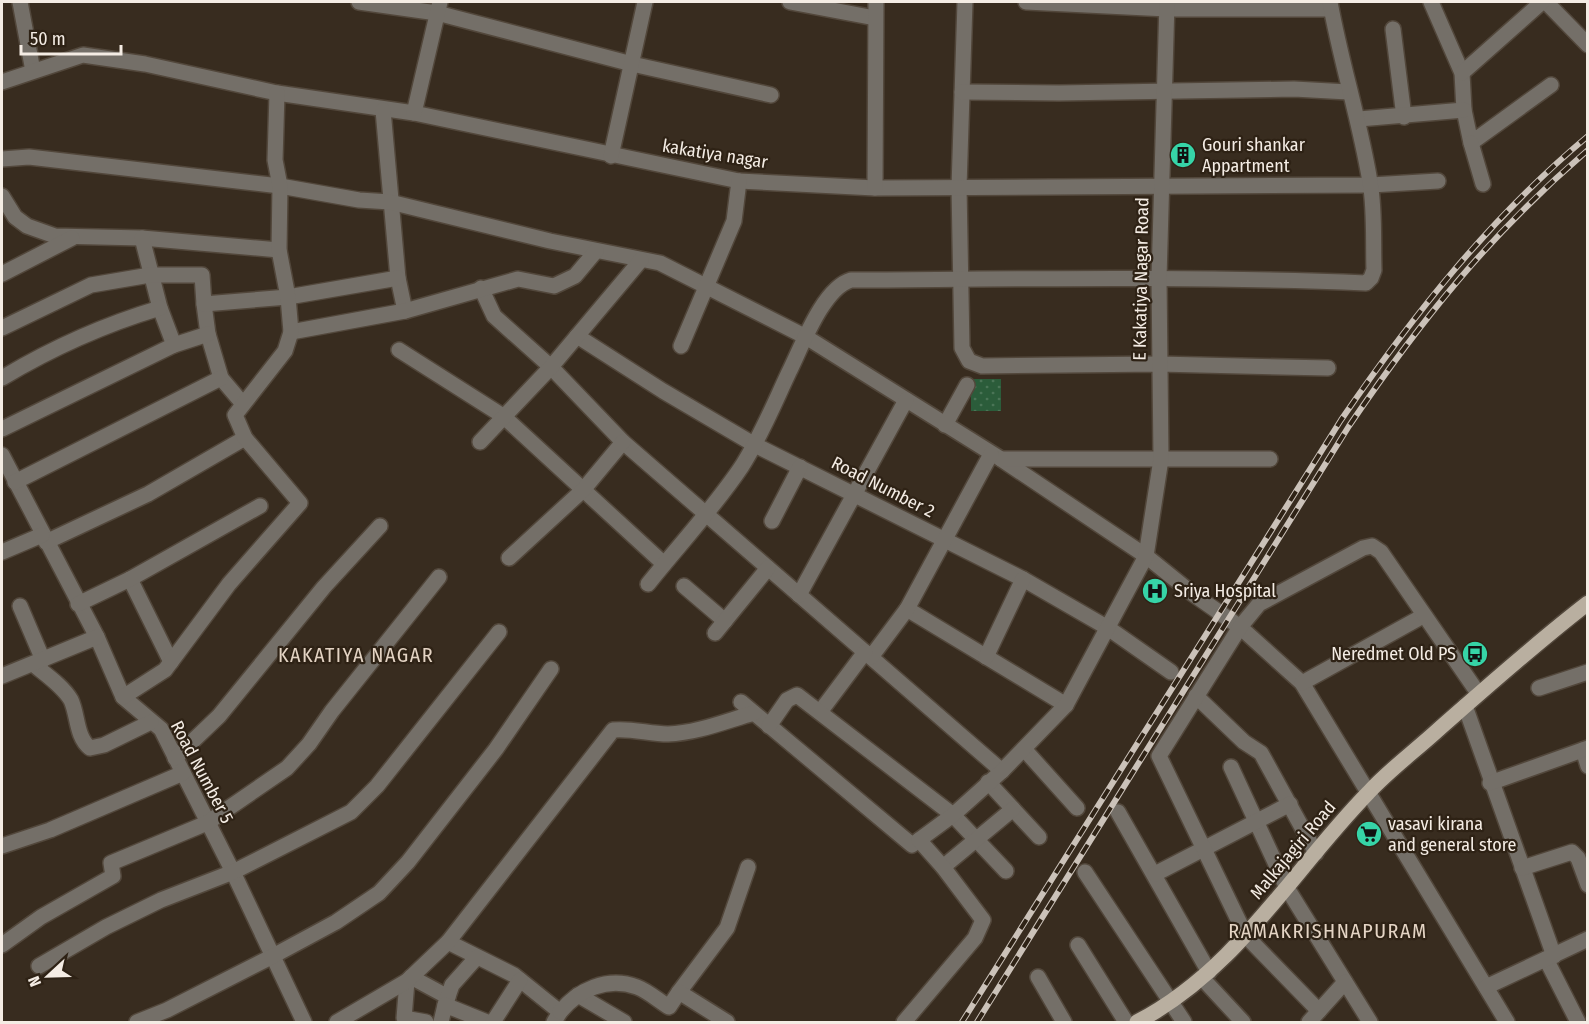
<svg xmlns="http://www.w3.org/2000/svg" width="1589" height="1024" font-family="'Fira Sans Condensed',sans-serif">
<defs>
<pattern id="park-dots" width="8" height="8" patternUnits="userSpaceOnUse" patternTransform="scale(1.5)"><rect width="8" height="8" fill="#2b5c3a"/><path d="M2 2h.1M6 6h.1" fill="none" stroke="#4a7456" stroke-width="1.8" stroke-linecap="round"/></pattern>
</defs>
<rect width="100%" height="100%" fill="#382c1f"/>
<rect fill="url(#park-dots)" x="971" y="379" width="30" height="32"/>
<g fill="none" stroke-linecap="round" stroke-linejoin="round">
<g stroke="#52473b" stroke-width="18">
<g id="minor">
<path d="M20,2L33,71"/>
<path d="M359,2L437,13L632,64L771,95"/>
<path d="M790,2L875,18"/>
<path d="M965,2L959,187L962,348L969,361L982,366L1159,364L1328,368"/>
<path d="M1026,2L1167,9H1331"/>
<path d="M1431,2L1462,73L1464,110L1471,143L1551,85"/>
<path d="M1546,2L1588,45"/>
<path d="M1393,29L1404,117"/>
<path d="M1462,73L1542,2"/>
<path d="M2,82L83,55L145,64L277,93L414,113L739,181L875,188L1371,185L1438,181"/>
<path d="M962,92L1059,93L1294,89L1348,92"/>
<path d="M383,110L398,278L405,311"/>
<path d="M414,113L440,2"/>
<path d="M1359,119L1464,110"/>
<path d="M1471,143L1483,184"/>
<path d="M611,156L645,2"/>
<path d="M2,159L29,157L280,186L359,200L390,202L550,241L660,263L806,337L1001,459L1146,556L1193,594L1240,627L1302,683L1507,1022"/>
<path d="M875,188L876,2"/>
<path d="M2,196L15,217L27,226L55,236L142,238L279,250"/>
<path d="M142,238L160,308L174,345"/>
<path d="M2,274L72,238"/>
<path d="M481,288L494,316L551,367L623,442L1002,771"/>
<path d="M204,304L208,334L221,378L243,404"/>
<path d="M2,328L91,285L150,275H202L204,304L288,297L398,278"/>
<path d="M291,332L405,311L518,279L554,286L575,276L596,251"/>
<path d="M577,336L663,391L755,445L1023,579L1108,628L1171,672"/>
<path d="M681,346L734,221L739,181"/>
<path d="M399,350L503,416L664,564"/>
<path d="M2,378C52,348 103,325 160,308"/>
<path d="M945,425L967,385"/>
<path d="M2,429L174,345L208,334"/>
<path d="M480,442L551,367L641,260"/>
<path d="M2,455L97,637L123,697L161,729L233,872L304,1022"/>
<path d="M1001,459H1270"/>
<path d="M15,482L221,378"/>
<path d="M772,521L800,467"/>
<path d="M46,542L148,494L245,438"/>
<path d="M2,552L42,535"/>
<path d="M509,558L583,490L623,442"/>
<path d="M130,579L171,662"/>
<path d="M648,584C679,545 714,508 742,466C761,436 774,404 789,372C802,346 823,288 851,280C1023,279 1194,276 1366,283L1371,278L1374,270C1373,241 1375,210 1370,182C1360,121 1341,63 1330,2"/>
<path d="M684,586L725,621"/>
<path d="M799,595L906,400"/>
<path d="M78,604L130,579L260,506"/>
<path d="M20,606L43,660"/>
<path d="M907,609L1066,705"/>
<path d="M715,633L768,568"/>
<path d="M871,657L907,609L991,454"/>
<path d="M986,657L1023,579"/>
<path d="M33,664C45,674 63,686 71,700C78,715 76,737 90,748L104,745L151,722"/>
<path d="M2,676L97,637"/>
<path d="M1302,683L1423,616"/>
<path d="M1539,688L1588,672"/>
<path d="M1196,696L1244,742L1261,753L1316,853"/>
<path d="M123,697L165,670L229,584L300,503L245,438L235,415L285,351L291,332L288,297L279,250L280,186L275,160L277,93"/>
<path d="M741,702L912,845L919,840"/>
<path d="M1465,706L1554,956"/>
<path d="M820,712L865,652"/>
<path d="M769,726L787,700L797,695L953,815L1006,871"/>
<path d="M1024,749L1077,808"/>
<path d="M1583,750L1588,766"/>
<path d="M175,758L219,716L324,587L380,526"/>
<path d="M1231,767L1287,888L1370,1022"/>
<path d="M988,782L1039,837"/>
<path d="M1490,783L1588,748"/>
<path d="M1118,812L1209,972"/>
<path d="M2,846L50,830L183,773"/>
<path d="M943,867L1013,809"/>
<path d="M1522,868L1572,852L1578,858L1588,885"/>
<path d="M1085,872L1184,1022"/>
<path d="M1155,874L1290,804"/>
<path d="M448,942L514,975L560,1012L554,1022"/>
<path d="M2,945L41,917L113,876L111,863L207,823L287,768L309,744L332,711L439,577"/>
<path d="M1078,945L1126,1022"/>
<path d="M1546,959L1578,1022"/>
<path d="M39,966L106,927L161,900L233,872L351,812L377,786L499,632"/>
<path d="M411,977L448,997"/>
<path d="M1038,977L1064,1022"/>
<path d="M1203,979L1243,1022"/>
<path d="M407,981L404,1018L426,1022"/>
<path d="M1486,987L1588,939"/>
<path d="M679,992L727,928L748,867"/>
<path d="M578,995L624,1022"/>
<path d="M445,1005L452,985L477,957"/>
<path d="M1319,1011L1246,936L1159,756L1240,627L1259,604L1363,548L1372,546L1381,552L1478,693"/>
<path d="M560,1012C578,990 607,976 637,987C648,991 659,1001 669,1007L679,992L727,1022"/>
<path d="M137,1022L167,1010L273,956L336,922L379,893L408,862L496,749L551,669"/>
<path d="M337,1022L407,981L448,942L613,730C632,728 649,734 668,734C697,733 726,721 754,713"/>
<path d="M441,1022L445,1005L487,1022"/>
<path d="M493,1022L520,980"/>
<path d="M904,1022L975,938L983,920L943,867L919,840L953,815L1002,771L1066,705L1146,556L1161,459L1159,278L1167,2"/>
<path d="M1309,1022L1345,982"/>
</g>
</g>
<g stroke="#52473b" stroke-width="18">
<path id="major" d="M1137,1022C1237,970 1291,872 1368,793C1389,770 1415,751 1439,729C1488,686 1536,643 1588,603"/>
</g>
<use href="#minor" stroke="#746f68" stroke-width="15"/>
<use href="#major" stroke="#b9afa0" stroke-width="15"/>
<g stroke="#cbc2b9" stroke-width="6">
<g id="rail">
<path d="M962,1022L1341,420C1413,315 1490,218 1588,136"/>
<path d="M977,1022L1349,426C1421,320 1490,234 1588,150"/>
</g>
</g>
<use href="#rail" stroke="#2e2215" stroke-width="4" stroke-dasharray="11" stroke-linecap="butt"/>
</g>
<defs>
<g id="building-disc" transform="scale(1.35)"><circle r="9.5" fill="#36d4a7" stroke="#2e2215"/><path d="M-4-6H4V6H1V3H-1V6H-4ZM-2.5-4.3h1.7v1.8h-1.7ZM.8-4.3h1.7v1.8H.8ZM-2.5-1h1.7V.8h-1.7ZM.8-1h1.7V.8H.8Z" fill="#111"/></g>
<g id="hospital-disc" transform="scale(1.35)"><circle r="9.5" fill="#36d4a7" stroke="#2e2215"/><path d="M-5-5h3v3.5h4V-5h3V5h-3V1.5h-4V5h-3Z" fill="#111"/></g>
<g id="bus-disc" transform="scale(1.35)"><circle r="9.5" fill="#36d4a7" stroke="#2e2215"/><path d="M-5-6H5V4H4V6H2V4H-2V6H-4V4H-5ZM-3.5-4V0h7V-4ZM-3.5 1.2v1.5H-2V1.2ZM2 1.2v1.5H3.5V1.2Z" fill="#111"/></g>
<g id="supermarket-disc" transform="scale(1.35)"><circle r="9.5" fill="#36d4a7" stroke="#2e2215"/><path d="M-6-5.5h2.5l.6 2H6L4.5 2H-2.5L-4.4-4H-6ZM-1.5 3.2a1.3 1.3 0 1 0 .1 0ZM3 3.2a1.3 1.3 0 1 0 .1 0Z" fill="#111"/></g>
</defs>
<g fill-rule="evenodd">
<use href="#building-disc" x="1183" y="155"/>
<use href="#hospital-disc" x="1155" y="591"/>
<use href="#bus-disc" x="1475" y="654"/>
<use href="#supermarket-disc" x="1369" y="834"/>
</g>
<g text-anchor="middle" stroke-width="4.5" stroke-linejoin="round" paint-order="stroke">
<g font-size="18" fill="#f4ece4" stroke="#2e2215" text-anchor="start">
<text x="1202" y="151">Gouri shankar<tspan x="1202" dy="21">Appartment</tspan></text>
<text x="1174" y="597">Sriya Hospital</text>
<text x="1456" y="660" text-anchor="end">Neredmet Old PS</text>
<text x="1388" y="830">vasavi kirana<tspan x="1388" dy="21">and general store</tspan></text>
</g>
<g font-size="18" fill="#f4ece4" stroke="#2e2215">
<text transform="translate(715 154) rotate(9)" y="6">kakatiya nagar</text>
<text transform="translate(1141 279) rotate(-89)" y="6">E Kakatiya Nagar Road</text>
<text transform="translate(883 487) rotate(27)" y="6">Road Number 2</text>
<text transform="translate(202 772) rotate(62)" y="6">Road Number 5</text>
<text transform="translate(1293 850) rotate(-50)" y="6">Malkajagiri Road</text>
</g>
<g font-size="20" letter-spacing="1.5" fill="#e4d4c4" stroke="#2e2215">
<text x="356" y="662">KAKATIYA NAGAR</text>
<text x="1328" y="938">RAMAKRISHNAPURAM</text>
</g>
</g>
<rect width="1589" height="1024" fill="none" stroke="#f4ece4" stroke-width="6"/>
<g transform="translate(48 976) rotate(248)" stroke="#2e2215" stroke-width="4.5" paint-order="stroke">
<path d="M0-4.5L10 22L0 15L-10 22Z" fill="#f4ece4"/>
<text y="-9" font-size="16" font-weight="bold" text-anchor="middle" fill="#f4ece4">N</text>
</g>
<path d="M21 45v9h100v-9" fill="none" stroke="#f4ece4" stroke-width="3"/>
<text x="30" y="45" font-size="18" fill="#f4ece4" stroke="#2e2215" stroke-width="4.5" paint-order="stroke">50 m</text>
</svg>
